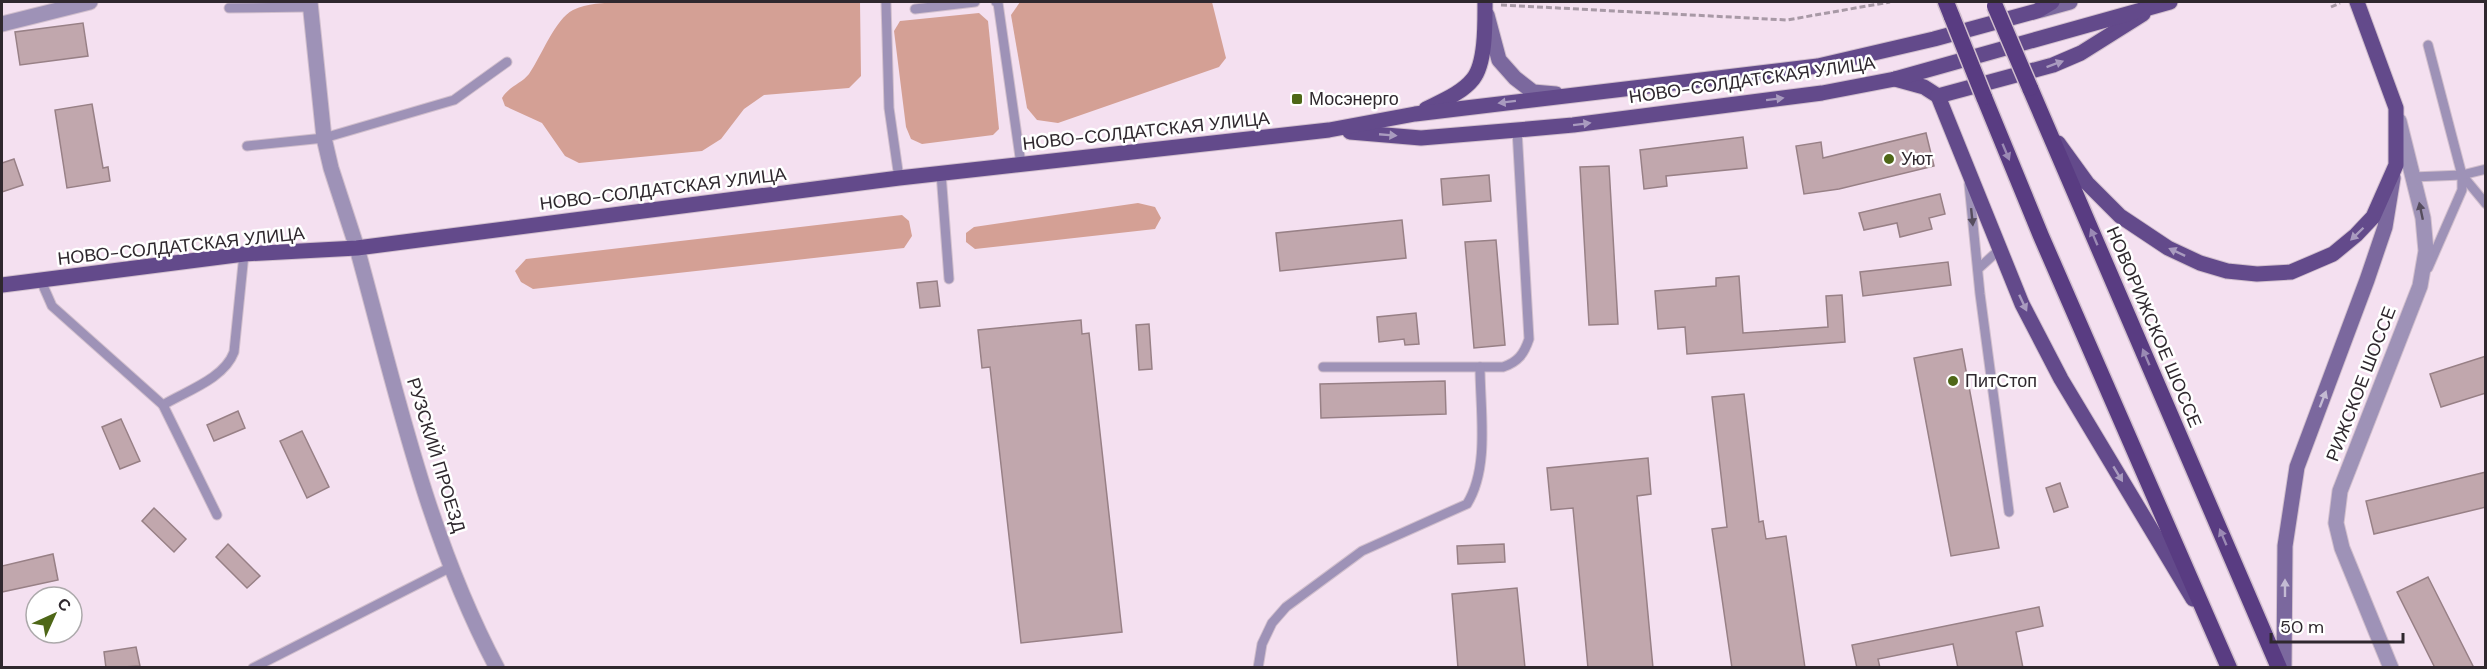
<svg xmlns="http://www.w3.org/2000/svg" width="2487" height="669" font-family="'DM Sans',sans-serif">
<rect width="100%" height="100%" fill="#f4e0f0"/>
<g fill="#d4a095">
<path d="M619,2H860L861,76L849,88L764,95L744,109L721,139L702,151L579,163L565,156L542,123L505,106L502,98C509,86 521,84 529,74C541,57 555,19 573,10C587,3 604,3 619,2Z"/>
<path d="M1020,2H1212L1226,58L1219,67L1058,123L1037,120L1027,108L1011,15Z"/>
<path d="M979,13L988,21L999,129L993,135L922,144L911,139L906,127L894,31L900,21Z"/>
<path d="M1138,203L1155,207L1161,218L1155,229L975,249L966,242V233L974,227Z"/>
<path d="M902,215L909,221L912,236L904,248L533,289L521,282L515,271L526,259Z"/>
</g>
<g fill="#c1a7ad" stroke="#988086" stroke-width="1.5">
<path d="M83,23L88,56L20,65L15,32Z"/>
<path d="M92,104L103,168L108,167L110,181L67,188L55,110Z"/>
<path d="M1926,133L1934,166L1839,189L1804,194L1796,146L1821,142L1823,158Z"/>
<path d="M1743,137L1747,168L1666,176L1667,186L1644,189L1640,150Z"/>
<path d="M14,159L23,185L2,192V163Z"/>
<path d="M1609,166L1618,324L1589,325L1580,167Z"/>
<path d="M1489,175L1491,201L1443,205L1441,179Z"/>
<path d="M1940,194L1945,214L1929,218L1932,229L1900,237L1897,223L1864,230L1859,213Z"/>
<path d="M1402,220L1406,258L1280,271L1276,233Z"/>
<path d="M1496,240L1505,345L1474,348L1465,242Z"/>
<path d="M1948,262L1951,285L1863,296L1860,272Z"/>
<path d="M1739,276L1743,333L1828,327L1826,296L1842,295L1845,342L1687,354L1685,327L1658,329L1655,291L1716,286V278Z"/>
<path d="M937,281L940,306L920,308L917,283Z"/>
<path d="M1416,313L1419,344L1405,345L1404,339L1379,342L1377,317Z"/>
<path d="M1081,320L1082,334L1089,333L1122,632L1021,643L990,367L982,368L978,330Z"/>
<path d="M1149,324L1152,369L1139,370L1136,325Z"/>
<path d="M1962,349L1999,548L1951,556L1914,358Z"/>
<path d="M2486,356V393L2441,407L2430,374Z"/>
<path d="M1445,381L1446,414L1321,418L1320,384Z"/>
<path d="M1744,394L1759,522L1763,521L1766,539L1786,536L1805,668H1732L1712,529L1727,527L1712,397Z"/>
<path d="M238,411L245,428L214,441L207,425Z"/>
<path d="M121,419L140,461L120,469L102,427Z"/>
<path d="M302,431L329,487L307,498L280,441Z"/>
<path d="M1648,458L1651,494L1637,496L1653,668H1588L1573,508L1551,510L1547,468Z"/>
<path d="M2486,472V507L2374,534L2366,501Z"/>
<path d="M2060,483L2068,507L2054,512L2046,488Z"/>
<path d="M154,508L186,539L174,552L142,521Z"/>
<path d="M228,544L260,576L247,588L216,557Z"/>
<path d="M1504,544L1505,562L1458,564L1457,546Z"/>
<path d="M53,554L58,580L2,592V566Z"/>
<path d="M2428,577L2474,668H2435L2397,592Z"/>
<path d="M1517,588L1525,668H1458L1452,594Z"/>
<path d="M2039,607L2043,626L2016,632L2023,668H1958L1953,644L1878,659L1880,668H1857L1852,645Z"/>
<path d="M136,647L140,666L106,668L104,652Z"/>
</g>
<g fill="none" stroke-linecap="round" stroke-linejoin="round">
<g stroke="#d1bfcd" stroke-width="11">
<g id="service">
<path d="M886,2L889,108L899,178"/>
<path d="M996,2L998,3L1021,164"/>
<path d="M229,8L310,7"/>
<path d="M915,9L975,2"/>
<path d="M247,146L324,138L454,100L507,62"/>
<path d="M941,173L949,279"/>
<path d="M2462,175L2486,204"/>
<path d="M2413,177L2462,175L2486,169"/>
<path d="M1969,184L1980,294L2009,512"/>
<path d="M2428,268L2462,190V175L2428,45"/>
<path d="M1978,269L2000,249"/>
<path d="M41,281L52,306L163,405C186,391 224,379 234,352L244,254"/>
<path d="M1323,367H1503C1518,362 1524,354 1529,339L1517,130"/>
<path d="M163,405L217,515"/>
<path d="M253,668L451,567"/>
<path d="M1258,668L1262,644L1272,623L1286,607L1362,551L1467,504C1490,467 1480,410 1480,367"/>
</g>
</g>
<g stroke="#d1bfcd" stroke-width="17">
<g id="minor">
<path d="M310,2L324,138L331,168L357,248"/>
<path d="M2,24L90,2"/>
<path d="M2391,668L2342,548L2336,523L2340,491L2420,286L2426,251L2423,218L2399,121"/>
</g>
</g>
<g stroke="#d1bfcd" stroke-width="17">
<path id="tertiary" d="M357,248C396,390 427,536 497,668"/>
</g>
<g stroke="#d1bfcd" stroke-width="17">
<g id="secondary">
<path d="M2041,10L2070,2"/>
<path d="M1487,15L1499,60L1515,78L1533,92L1556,94"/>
<path d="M2284,668L2285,546L2297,467L2367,280L2385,227L2393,178"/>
</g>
</g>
<g stroke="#d1bfcd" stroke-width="17">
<g id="primary">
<path d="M1895,79L1924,87L1938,96L2022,304L2061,379L2193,599"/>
<path d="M1938,96L2053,65L2081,53L2143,14"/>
<path d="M1426,109C1442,101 1462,93 1473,79C1486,63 1485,22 1485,2"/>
<path d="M1350,132L1421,138L1517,130L1573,125L1822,93L1895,79L2170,2"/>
<path d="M2058,143L2087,183L2120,216L2168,248L2200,263L2227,271L2257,274L2291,272L2333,254L2356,235L2373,217L2396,165V108L2357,2"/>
<path d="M2,285L244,254L357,248L899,178L1329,130L1415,114L1818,66L1934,39L2037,11L2052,2"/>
</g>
</g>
<g stroke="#d1bfcd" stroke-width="19">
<g id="trunk">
<path d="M1946,2L1952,17"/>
<path d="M2030,88L2279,668"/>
<path d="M1984,97L2041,236L2229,668"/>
</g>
</g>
<g stroke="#a899a6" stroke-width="3" stroke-dasharray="6 3" stroke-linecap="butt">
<path d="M1501,5L1787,20L1890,2"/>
<path d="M2331,7L2340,3"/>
</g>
<use href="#service" stroke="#9e92b7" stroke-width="9"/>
<use href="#minor" stroke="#9e92b7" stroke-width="15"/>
<use href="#tertiary" stroke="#9e92b7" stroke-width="15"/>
<use href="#secondary" stroke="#7b689e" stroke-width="15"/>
<use href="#primary" stroke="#634a8b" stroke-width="15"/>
<use href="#trunk" stroke="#593c82" stroke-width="16"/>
<g stroke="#d1bfcd" stroke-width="19" stroke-linecap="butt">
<g id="trunk-bridge">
<path d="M1995,6L2030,88"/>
<path d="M1952,17L1984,97"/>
</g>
</g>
<use href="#trunk-bridge" stroke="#593c82" stroke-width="16"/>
</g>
<defs><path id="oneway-solid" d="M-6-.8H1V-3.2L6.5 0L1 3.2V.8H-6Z" transform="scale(1.5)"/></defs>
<g fill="#a99bbf">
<use href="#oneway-solid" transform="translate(2055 64) rotate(-20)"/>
<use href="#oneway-solid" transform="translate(1775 99) rotate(-7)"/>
<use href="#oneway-solid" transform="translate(1507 102) rotate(173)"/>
<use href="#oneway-solid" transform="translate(1582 124) rotate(-7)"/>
<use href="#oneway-solid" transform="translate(1388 135) rotate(5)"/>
<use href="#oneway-solid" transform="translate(2357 234) rotate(136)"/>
<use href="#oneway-solid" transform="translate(2177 252) rotate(-155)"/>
<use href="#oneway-solid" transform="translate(2023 303) rotate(65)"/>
<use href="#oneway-solid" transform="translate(2118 474) rotate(59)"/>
</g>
<g fill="#9b8ab4">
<use href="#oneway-solid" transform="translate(2006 152) rotate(67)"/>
<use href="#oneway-solid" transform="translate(2094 237) rotate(-113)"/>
<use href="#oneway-solid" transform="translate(2146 357) rotate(-113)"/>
<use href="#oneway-solid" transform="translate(2223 537) rotate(-113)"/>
</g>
<g fill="#564d5e">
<use href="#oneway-solid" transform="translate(2421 211) rotate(-102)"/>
<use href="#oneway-solid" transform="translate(1972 217) rotate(84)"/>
</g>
<g fill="#c4bbd3">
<use href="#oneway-solid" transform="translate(2323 399) rotate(-69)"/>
<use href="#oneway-solid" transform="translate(2285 588) rotate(-90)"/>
</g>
<g fill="#4e6717" stroke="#fff" stroke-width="2">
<rect x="1291" y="93" width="12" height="12" rx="3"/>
<circle cx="1889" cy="159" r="6"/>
<circle cx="1953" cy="381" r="6"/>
</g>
<g text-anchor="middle" stroke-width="5" stroke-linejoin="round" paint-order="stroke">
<g font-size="18" fill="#2f282e" stroke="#fff">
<text transform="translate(1752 80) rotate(-8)" y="6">НОВО-СОЛДАТСКАЯ УЛИЦА</text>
<text transform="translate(1146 131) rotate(-6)" y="6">НОВО-СОЛДАТСКАЯ УЛИЦА</text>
<text transform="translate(663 189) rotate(-7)" y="6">НОВО-СОЛДАТСКАЯ УЛИЦА</text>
<text transform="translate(181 246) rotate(-6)" y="6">НОВО-СОЛДАТСКАЯ УЛИЦА</text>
<text transform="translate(2154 327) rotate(67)" y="6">НОВОРИЖСКОЕ ШОССЕ</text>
<text transform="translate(2361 384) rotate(-69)" y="6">РИЖСКОЕ ШОССЕ</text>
<text transform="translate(436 455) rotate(73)" y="6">РУЗСКИЙ ПРОЕЗД</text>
</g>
<g font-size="18" fill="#2f282e" stroke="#fff" text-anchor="start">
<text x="1309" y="105">Мосэнерго</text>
<text x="1901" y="165">Уют</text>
<text x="1965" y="387">ПитСтоп</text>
</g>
</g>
<rect width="2487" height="669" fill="none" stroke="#2f282e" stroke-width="6"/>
<g transform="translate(54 615) rotate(45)"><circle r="28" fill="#ffffff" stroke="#aca9ab" stroke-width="1.5"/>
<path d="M0-4.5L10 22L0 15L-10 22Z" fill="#4e6717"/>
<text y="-9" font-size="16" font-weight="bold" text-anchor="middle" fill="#2f282e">С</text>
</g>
<path d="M2271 633v9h132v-9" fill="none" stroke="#2f282e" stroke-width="3"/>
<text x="2280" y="633" font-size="18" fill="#2f282e" stroke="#ffffff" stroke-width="4.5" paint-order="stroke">50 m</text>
</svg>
